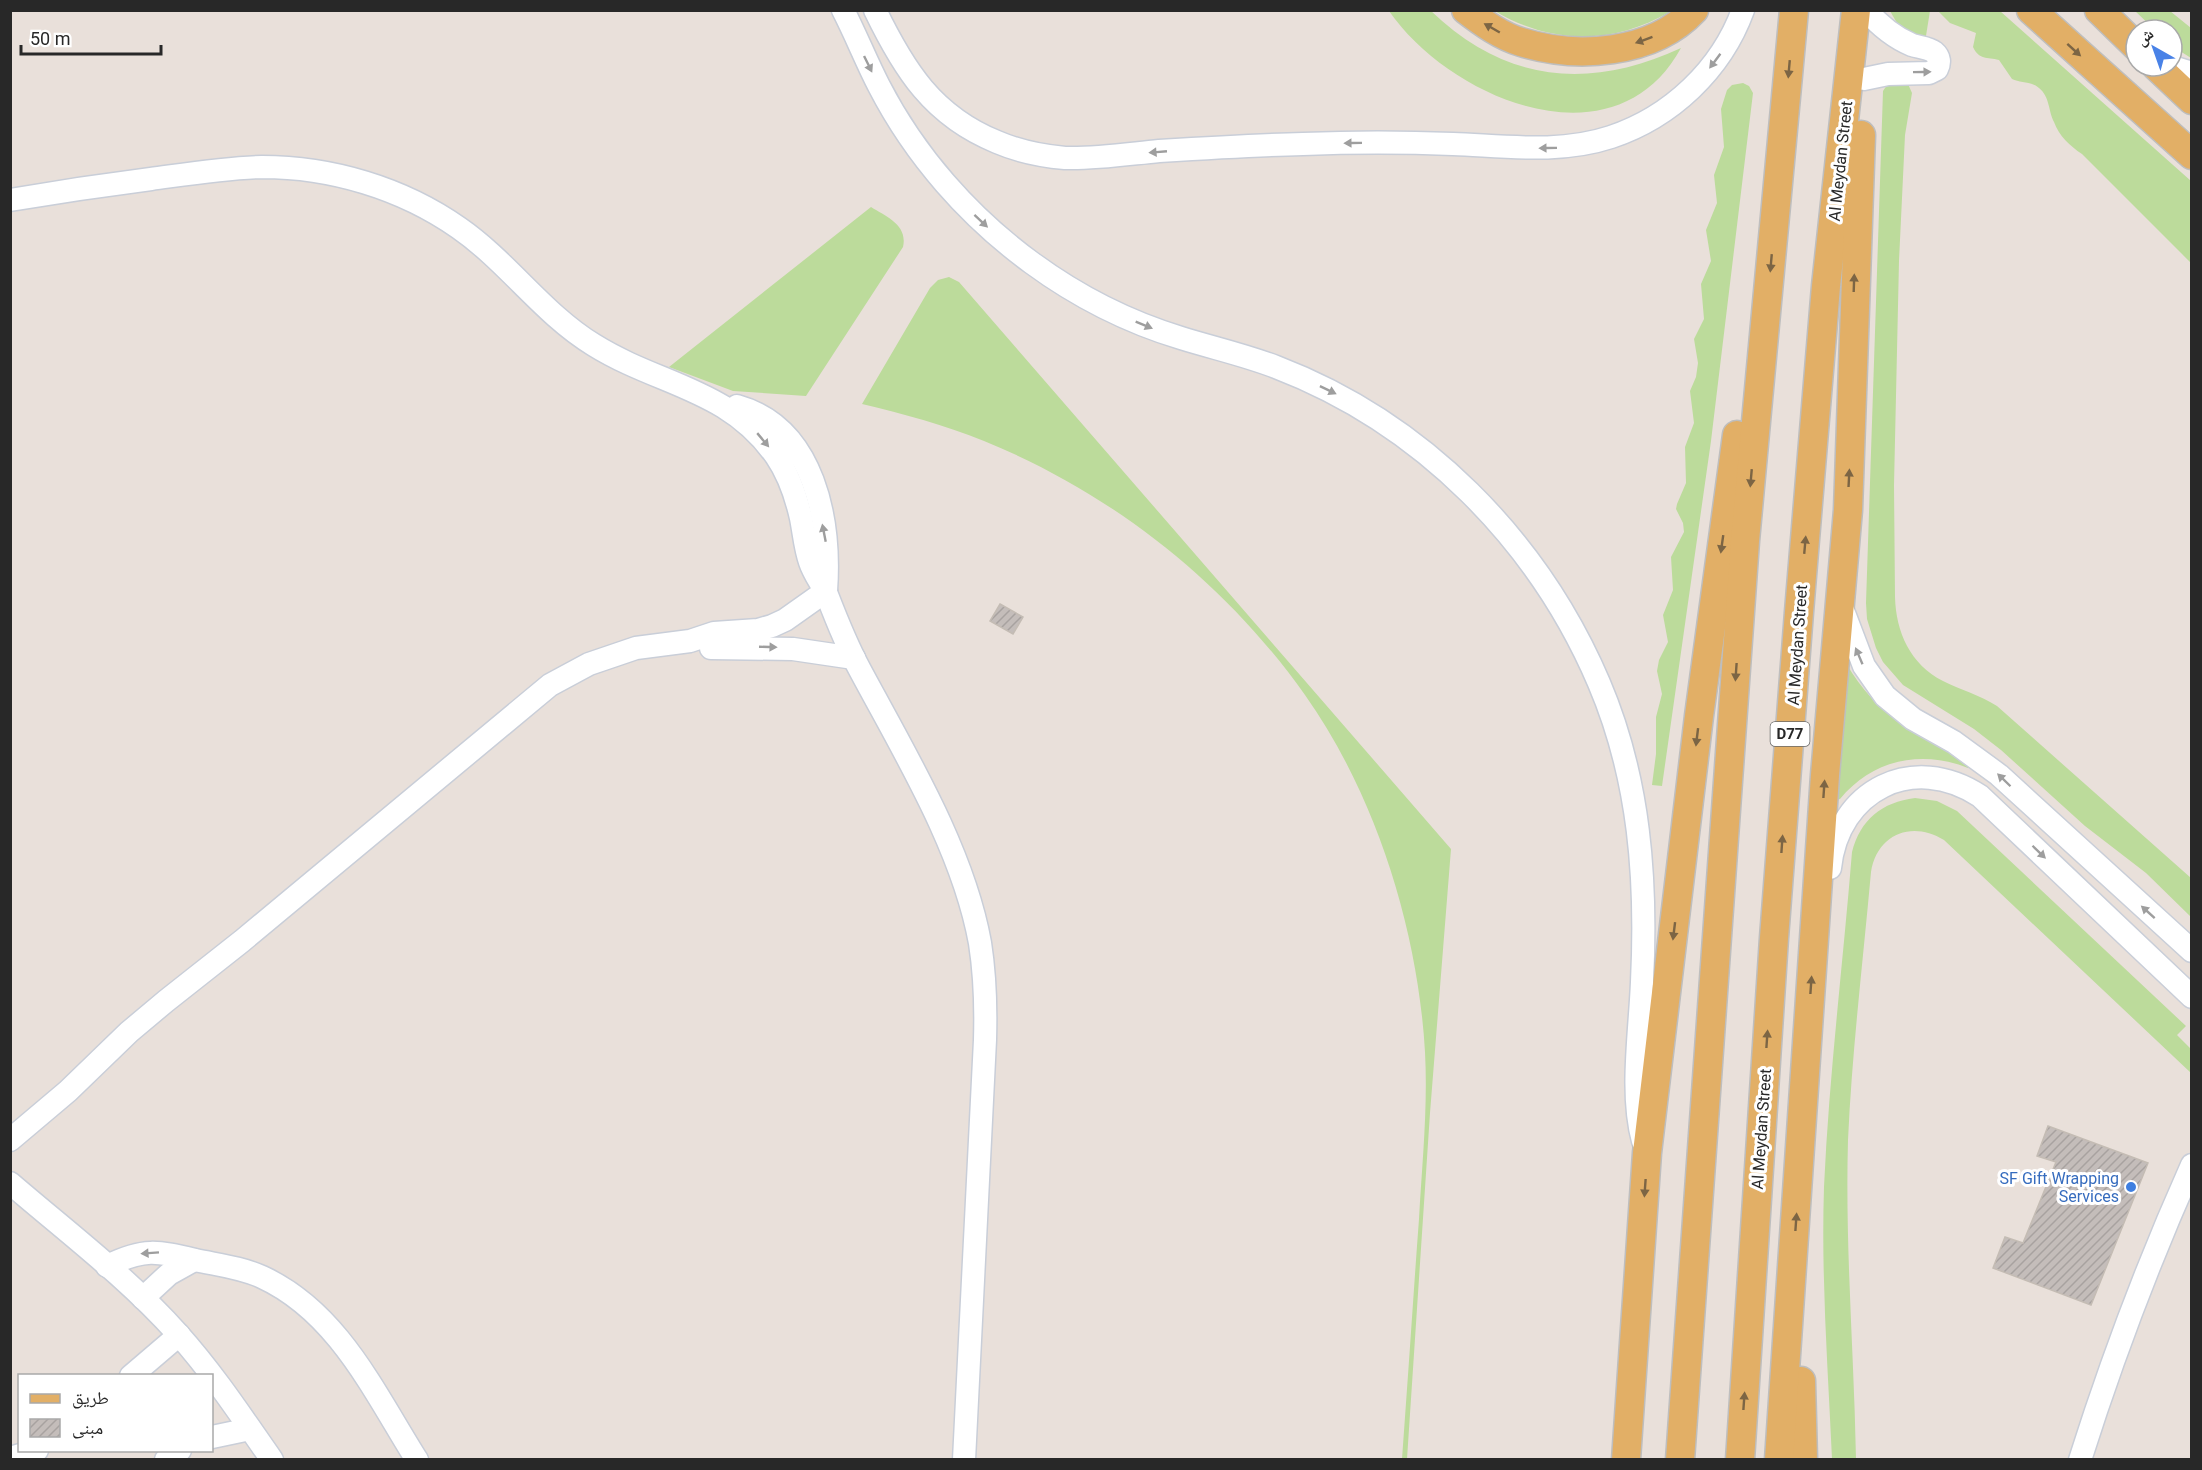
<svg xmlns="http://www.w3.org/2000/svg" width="2202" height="1470" font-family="Roboto,'Noto Naskh Arabic',sans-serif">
<defs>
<pattern id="building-hatch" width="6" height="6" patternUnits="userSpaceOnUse" patternTransform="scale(1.5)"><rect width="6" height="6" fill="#c4bdba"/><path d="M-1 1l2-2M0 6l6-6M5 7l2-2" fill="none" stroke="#a8a2a0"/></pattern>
</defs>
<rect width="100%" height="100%" fill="#e9e0da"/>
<g fill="#bcdb9b">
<path d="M1389,11H1431C1505,82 1588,91 1681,48C1615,169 1450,99 1389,11Z"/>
<path d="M1495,11H1671C1614,45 1551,45 1495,11Z"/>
<path d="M1890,11H1930L1925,42L1901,30Z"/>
<path d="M1938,11H2000L2191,181V263L2082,154C2070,146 2059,136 2054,122C2048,110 2050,97 2039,88C2031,81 2020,83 2012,79L1999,60C1987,57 1979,60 1973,47L1976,33L1950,23Z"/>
<path d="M2135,11H2170L2191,28V58L2172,46V30H2155Z"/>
<path d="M1889,82L1908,84L1912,93L1905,135L1899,261L1894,485L1895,597C1896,632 1910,664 1943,681C1961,690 1980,695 1997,706L2191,878V917L2146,873L2085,826L2001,750L1974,729L1903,685L1883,662L1876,648L1867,619L1866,603L1883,91Z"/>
<path d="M1743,83L1749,86L1753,93L1711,441L1662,786L1652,785L1656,754V717L1662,694L1657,671L1659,660L1668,642L1663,615L1673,590L1671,557L1684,532L1683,523L1676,509L1677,504L1686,483L1685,447L1694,423L1690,391L1696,377L1698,363L1694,339L1704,319L1701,284L1711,261L1706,230L1717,203L1714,175L1724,147L1721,109L1727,90L1732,85Z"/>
<path d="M871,207C887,217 908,225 903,247L806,396L733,391L669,367Z"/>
<path d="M949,277L959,282L1451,849L1430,1113L1407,1459H1402C1408,1379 1413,1299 1419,1219C1422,1164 1428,1108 1425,1052C1418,930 1376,795 1305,695C1225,582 1112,493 984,441C945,425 904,414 862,404L930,288L938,280Z"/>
<path d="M1846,663C1877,718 1919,733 1971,764L1968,768C1921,749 1872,760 1840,799L1836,800Z"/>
<path d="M1915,798L1937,801L1957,811L2186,1026L2177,1035L2191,1049V1073L1944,840C1912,820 1877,834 1871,872C1863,961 1852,1051 1848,1140C1845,1247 1854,1353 1856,1459H1832C1828,1369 1821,1278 1824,1187C1829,1075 1843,964 1852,852C1860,820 1882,802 1915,798Z"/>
</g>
<g fill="url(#building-hatch)" stroke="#c4bcb4" stroke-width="1.5">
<path d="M1000,604L1023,617L1013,634L990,621Z"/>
<path d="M2048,1126L2148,1163L2091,1305L1993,1268L2005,1237L2023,1243L2056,1162L2037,1156Z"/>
</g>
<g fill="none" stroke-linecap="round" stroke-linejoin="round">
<g stroke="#c9ced8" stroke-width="25">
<g id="minor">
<path d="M843,10C856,35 866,61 879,86C915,156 969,217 1032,263C1077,296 1128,322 1181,338C1213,348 1245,355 1276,367C1422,423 1538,540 1599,683C1640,779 1647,880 1642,982C1640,1032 1630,1094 1643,1141"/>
<path d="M875,10C904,70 933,116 997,142C1018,151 1042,156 1065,158C1096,159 1128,154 1159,151C1207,148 1255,145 1303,144C1353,142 1403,142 1453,144C1505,146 1560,154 1611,137C1671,117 1721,70 1743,10"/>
<path d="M2169,66L2192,73"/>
<path d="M1864,79L1888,74L1929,73L1937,69C1940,63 1940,57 1934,52C1929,48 1918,47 1912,45C1893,37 1879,25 1866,10"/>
<path d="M10,200C57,192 104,185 151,179C188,174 225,168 262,167C331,167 402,188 459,228C508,262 543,314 594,345C660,386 728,388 776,456C789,475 796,496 801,518C804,533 805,548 810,562C814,574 822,584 827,595C837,621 847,646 860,670C905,754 963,849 980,943C985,975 986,1007 985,1040L964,1460"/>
<path d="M737,406C815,428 831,521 826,591"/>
<path d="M1842,608L1864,666L1885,696L1913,719L1954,742L1999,775L2192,951"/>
<path d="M711,648L793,649L854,658"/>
<path d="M1830,868C1838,790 1913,752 1980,796L2192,997"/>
<path d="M10,1140L68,1091L129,1032L166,1001L242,941L550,685L589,664L636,648L690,641L714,633L758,630L772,626L785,620L826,591"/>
<path d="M10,1183C67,1232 128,1278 178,1334C213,1373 242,1417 272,1460"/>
<path d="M107,1266C144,1248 157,1251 195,1260C218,1265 240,1267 262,1277C338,1312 374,1392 417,1460"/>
<path d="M143,1298L169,1274L194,1260"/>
<path d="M131,1376L179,1335"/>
<path d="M212,1437L250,1429"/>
<path d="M10,1458L37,1450"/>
<path d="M166,1460L180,1450"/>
<path d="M2080,1460C2112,1359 2149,1261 2192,1165"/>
</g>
</g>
<g stroke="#bebebe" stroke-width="31">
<g id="major">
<path d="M1466,10C1483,23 1501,36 1521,42C1576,59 1652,55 1694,10"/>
<path d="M2031,10L2192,155"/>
<path d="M2099,10L2136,46"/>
<path d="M2156,66L2192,100"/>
<path d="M1801,1381L1803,1460"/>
<path d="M1626,1460L1647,1153L1699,716L1737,435"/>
<path d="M1680,1460L1745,541L1794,10"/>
<path d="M1740,1460L1774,938L1799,612L1826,286L1856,10"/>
<path d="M1779,1460L1825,775L1848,510L1861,135"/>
</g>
</g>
<use href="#minor" stroke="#fff" stroke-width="22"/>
<use href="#major" stroke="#e2af66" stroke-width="28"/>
</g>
<defs><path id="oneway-solid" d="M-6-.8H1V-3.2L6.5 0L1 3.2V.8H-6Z" transform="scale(1.5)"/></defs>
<g fill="#7c6544">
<use href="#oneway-solid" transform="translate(1492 28) rotate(-150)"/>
<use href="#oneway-solid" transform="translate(1644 40) rotate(160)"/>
<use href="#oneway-solid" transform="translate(2074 50) rotate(42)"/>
<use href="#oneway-solid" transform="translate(1789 69) rotate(95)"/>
<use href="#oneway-solid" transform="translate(1771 263) rotate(95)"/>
<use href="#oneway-solid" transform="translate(1854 283) rotate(-88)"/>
<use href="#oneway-solid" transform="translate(1751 478) rotate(95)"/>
<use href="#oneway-solid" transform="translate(1849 478) rotate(-87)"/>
<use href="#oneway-solid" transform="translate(1722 544) rotate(98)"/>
<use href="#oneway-solid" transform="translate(1805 545) rotate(-85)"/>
<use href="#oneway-solid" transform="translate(1736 672) rotate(94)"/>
<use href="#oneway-solid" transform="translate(1697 737) rotate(97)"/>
<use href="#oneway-solid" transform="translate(1824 789) rotate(-86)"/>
<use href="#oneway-solid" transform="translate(1782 844) rotate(-86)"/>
<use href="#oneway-solid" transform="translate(1674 931) rotate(97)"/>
<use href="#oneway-solid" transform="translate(1811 985) rotate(-86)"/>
<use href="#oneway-solid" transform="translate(1767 1039) rotate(-86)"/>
<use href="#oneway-solid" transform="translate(1645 1188) rotate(94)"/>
<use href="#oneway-solid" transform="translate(1796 1222) rotate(-86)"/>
<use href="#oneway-solid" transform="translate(1744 1401) rotate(-86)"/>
</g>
<g fill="#9e9e9e">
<use href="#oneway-solid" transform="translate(1715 61) rotate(127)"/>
<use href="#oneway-solid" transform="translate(868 64) rotate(64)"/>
<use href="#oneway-solid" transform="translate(1922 72) rotate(-1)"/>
<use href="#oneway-solid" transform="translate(1353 143) rotate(179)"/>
<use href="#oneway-solid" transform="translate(1548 148) rotate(179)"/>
<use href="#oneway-solid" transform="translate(1158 152) rotate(175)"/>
<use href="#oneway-solid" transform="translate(981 221) rotate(43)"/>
<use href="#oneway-solid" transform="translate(1144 325) rotate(22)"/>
<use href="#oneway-solid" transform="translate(1328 390) rotate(26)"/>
<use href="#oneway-solid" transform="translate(763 440) rotate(50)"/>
<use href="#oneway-solid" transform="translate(824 533) rotate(-101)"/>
<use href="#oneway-solid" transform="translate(768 647) rotate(2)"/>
<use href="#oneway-solid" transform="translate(1859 656) rotate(-113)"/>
<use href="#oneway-solid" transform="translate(2004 780) rotate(-136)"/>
<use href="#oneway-solid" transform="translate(2039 852) rotate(44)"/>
<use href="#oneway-solid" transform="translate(2148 912) rotate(-138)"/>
<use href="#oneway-solid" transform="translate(150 1253) rotate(176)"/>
</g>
<circle fill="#3f7fe0" stroke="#fff" stroke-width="2" cx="2131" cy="1187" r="6"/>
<g text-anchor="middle" stroke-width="6" stroke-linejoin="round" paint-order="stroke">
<rect fill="#fff" stroke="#686868" stroke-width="1.5" x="1770.5" y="722" width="39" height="24" rx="4.5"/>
<g font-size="15" font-weight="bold" fill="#282828">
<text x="1790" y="739">D77</text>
</g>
<g font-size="16" fill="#282828" stroke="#fff">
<text transform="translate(1840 161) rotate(-84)" y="6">Al Meydan Street</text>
<text transform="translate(1797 645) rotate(-86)" y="6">Al Meydan Street</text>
<text transform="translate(1761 1129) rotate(-86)" y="6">Al Meydan Street</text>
</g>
<g font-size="16" fill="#366cbe" stroke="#fff" text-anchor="end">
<text x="2119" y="1184">SF Gift Wrapping<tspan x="2119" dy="18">Services</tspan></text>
</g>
</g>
<rect width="2202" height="1470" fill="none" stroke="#282828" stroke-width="24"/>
<rect x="18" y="1374" width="195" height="78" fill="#ffffff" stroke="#a9a9a9" stroke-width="1.5"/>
<rect x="30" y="1394" width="30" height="9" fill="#e2af66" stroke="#a9a9a9" stroke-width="1.5"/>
<text x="72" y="1404" font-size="18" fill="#282828">طريق</text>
<rect x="30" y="1419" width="30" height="18" fill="url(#building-hatch)" stroke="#a9a9a9" stroke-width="1.5"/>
<text x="72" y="1434" font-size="18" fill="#282828">مبنى</text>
<g transform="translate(2154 48) rotate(320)"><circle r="28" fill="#ffffff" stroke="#a9a9a9" stroke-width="1.5"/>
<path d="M0-4.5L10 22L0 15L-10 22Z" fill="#4982e7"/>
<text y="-9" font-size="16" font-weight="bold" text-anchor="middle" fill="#282828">ش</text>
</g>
<path d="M21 45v9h140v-9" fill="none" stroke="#282828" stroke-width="3"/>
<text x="30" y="45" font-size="18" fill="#282828" stroke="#ffffff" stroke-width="4.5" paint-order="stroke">50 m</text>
</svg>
